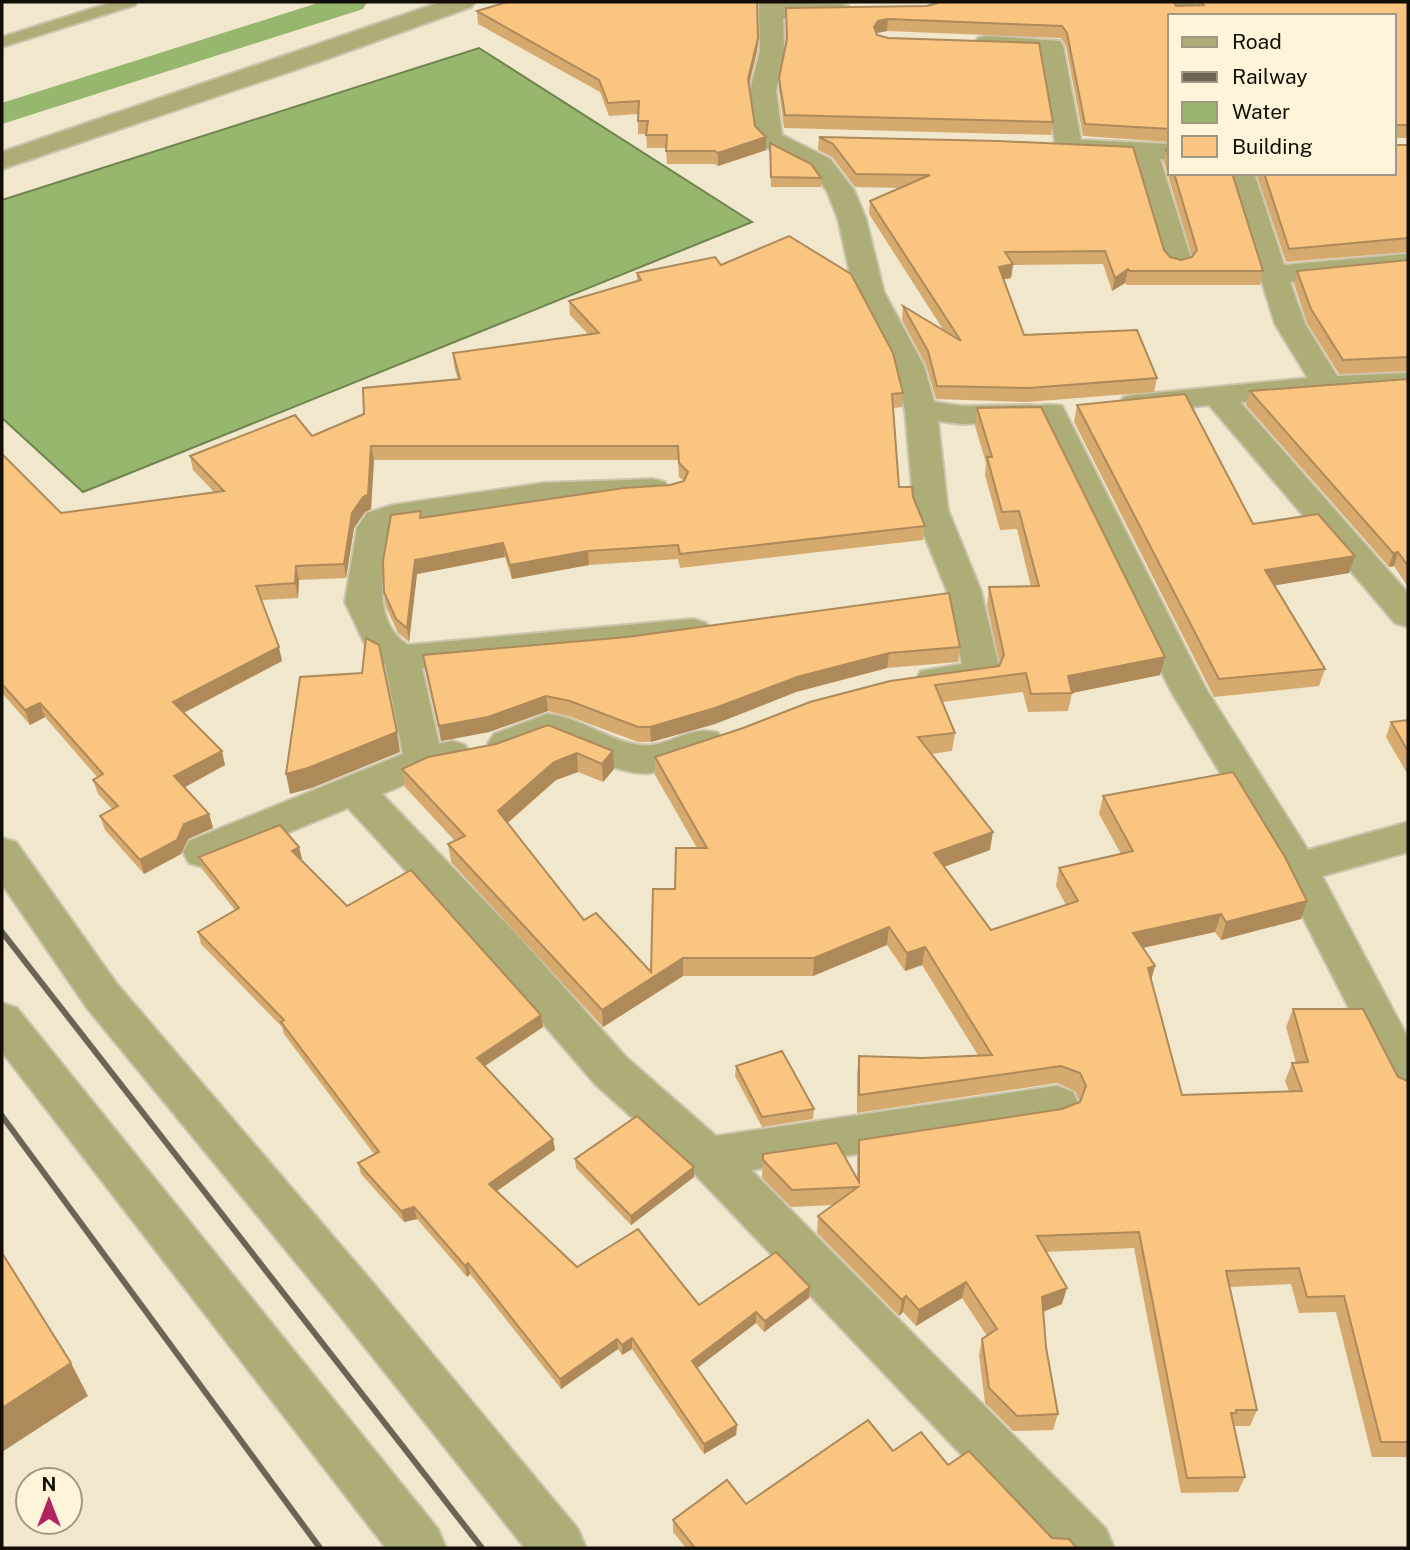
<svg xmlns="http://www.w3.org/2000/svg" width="1410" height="1550" font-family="'Public Sans',sans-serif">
<rect width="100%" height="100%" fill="#f0e7cc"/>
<path fill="#97b66e" stroke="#6f844f" stroke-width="2" d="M479,48L752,222L83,492L2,418V200Z"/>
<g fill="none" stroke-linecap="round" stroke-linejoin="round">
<path fill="#97b66e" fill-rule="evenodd" d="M321,2H367L363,9L2,124V103Z"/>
<g stroke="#ccc4ac" stroke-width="4">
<path id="service" d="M113,2H137L135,5L2,47V37Z"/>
</g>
<g stroke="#ccc4ac" stroke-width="4">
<g id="minor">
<path d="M441,2H475L471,7L318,62L2,169V152Z"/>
<path d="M759,2L840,4L848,6L852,11L848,16L840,18H783L784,51L776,91L782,135L830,159L854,190L866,219L884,292L924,366L934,402L962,406L1030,405C1041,407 1050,403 1062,406L1206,689L1308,850L1408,822V852L1322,876L1408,1038V1098L1392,1093L1281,874L1171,691L1039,421L962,424L938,421L948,510L981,591L1000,671L991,684L934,693L921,689L916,680L921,671L962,664L947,591L914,510L905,410L894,366L854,292L838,219L827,191L812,171L761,145L757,139L750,91L760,51Z"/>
<path d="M1170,2H1194L1199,16H1175Z"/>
<path d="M987,36L1060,41L1063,46L1081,140L1170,144V160L1160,159L1192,262L1188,268L1178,271L1168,268L1164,262L1133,158L1060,154L1056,148L1040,53L978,48L975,43L978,38Z"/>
<path d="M1228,173H1254L1284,265L1408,254V271L1290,282L1305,324L1337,376L1408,373V391L1240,402L1408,593V627L1395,623L1209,405L1135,413L1124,411L1119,404L1124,397L1135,395L1308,378L1275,324Z"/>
<path d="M653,479L665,482L669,489L665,496L653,499L544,503L391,527C384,565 369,621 408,645L693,619L706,623L711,631L706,639L693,643L422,668L439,744L452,741L465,745L471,755L465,765L431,773L382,794L520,938L627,1058L716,1136L1057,1086L1073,1092L1079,1105L1073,1118L1057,1124L751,1170L1106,1529L1114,1548H1050L692,1171L595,1084L490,962L348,808L203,867L189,863L183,852L189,841L403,754L385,664L370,655L345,602L357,528L367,513L393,505L544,483Z"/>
<path d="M547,714C580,717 608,741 640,745C667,749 690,724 718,733L724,742L718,751C697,758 673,770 650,773C621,776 579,752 552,741L507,756L494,752L488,743L494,734Z"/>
<path d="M2,1003L17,1008L438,1529L446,1548H386L2,1052Z"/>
</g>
</g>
<g stroke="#ccc4ac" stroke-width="4">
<path id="tertiary" d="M2,838L16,842L117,984L374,1284L578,1529L586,1548H525L340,1316L87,1008L2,884Z"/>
</g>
<use href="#service" fill="#acad77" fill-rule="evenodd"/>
<use href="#minor" fill="#acad77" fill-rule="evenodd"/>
<use href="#tertiary" fill="#acad77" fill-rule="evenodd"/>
<g stroke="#6b6555" stroke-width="6">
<path d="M2,932L482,1548"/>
<path d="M2,1116L320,1548"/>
</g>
</g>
<g fill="#d6a96f">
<path d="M934,2H1174L1176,6L1197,5L1196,2H1408V138H1396V145H1408V252L1286,262L1256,173H1394L1170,16V142L1083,136L1066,46L1061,38L887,31L877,33V35L1053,122L1051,135L784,128L779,91V78L786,42V8L927,6L937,3Z"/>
<path d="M477,11L758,38L757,51L749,86L755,126L766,137V150L718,166L715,164H667L666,148H647L646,134H638V114L609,116L600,92L478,24Z"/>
<path d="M819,137L1164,250L1170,257L1181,260L1192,256L1164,162L1166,149L1170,148V173H1232L1263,271L1260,285H1127L1125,283L1112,291L1103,264L1013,265L1011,278L1004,279L1024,335L1157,378L1154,392L1027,402L936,399L926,365L902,320L903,306L944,331L869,214L870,201L900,188L855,187L832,157L818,150Z"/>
<path d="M770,153L821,178V187H771Z"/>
<path d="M1408,260V371L1339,374L1307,323L1294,284L1297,271Z"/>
<path d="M721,265L903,393L902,407L893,408L899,487L913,497L925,526L923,540L680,568L678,559L589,565L512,579L505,557L417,574L409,642L398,633L386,607L384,592L421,511L422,518L670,485L684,481L679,477L678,460H374L371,509L365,512L354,528L346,578L299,580L298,598L262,600L282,661L184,713L225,765L184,787L209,814L213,828L188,839L181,854L144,874L105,830L100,816L112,809L98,794L93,780L97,777L45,717L30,725L2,693V454L61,513L215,493L193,470L190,456L312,436L458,380L454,366L453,353L588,334L570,315L569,301L637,281V273Z"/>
<path d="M1408,379V587L1394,566L1389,567L1246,405L1250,391Z"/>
<path d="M1077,405L1253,524L1349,573L1275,585L1325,669L1319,686L1214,697L1074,422Z"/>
<path d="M977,408L1160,675L1072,693L1068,711L1028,712L1023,692L942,702L955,733L952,751L931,754L990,850L944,867L991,930L1066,905L1056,886L1059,868L1121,854L1099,814L1103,796L1301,919L1221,940L1215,932L1143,948L1182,1095L1289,1091L1285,1081L1292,1063H1296L1286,1027L1293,1009L1398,1077L1408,1081V1457H1372L1336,1312L1299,1313L1291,1284L1229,1287L1257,1410L1250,1426H1234L1245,1477L1238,1492L1181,1493L1134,1248L1046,1252L1062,1304L1043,1311L1046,1347L1058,1414L1053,1430L1013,1431L985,1403L979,1355L982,1339L987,1336L962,1298L916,1326L903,1312L899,1316L817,1233L818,1216L833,1205L791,1207L762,1178L763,1154L857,1179V1157L859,1140L1062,1109L1080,1102L1075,1091L1057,1083L857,1113V1073L859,1056L922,1058L978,1055L922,965L905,971L887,945L813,976H683L603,1027L451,862L448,844L455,841L405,787L402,769L496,744L548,725L614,769L603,782L578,772L556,780L508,823L584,920L651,972L675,889L697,848L655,775V757L999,666L1000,665L987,605L989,587H1031L1017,529L1000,530L985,475L986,463L975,426Z"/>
<path d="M960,647L958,662L887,668L796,692L715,724L651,742H638L571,717L548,711L489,732L441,741L425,670L423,655Z"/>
<path d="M1408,720V775L1386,737L1391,722Z"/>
<path d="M299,847L302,859L301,860L347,906L541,1015L543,1027L484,1066L553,1139L555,1150L497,1191L577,1267L699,1305L810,1287L809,1298L764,1332L756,1323L697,1368L737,1425L736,1435L704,1454L632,1349L622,1355L618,1349L561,1389L470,1274L467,1277L417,1219L404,1222L361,1174L358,1163L374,1154L284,1034L282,1027L201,944L198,932L235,910L202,869L199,857Z"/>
<path d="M736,1066L814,1109L813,1119L762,1127L735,1076Z"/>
<path d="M575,1159L694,1167V1177L631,1225L576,1168Z"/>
<path d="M893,1451L948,1465L1052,1538L1077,1548H686L673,1532V1520L746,1504Z"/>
</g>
<g fill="#ae8a5a">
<path d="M888,19L887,31L877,33L873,40L874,27L878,21Z"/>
<path d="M758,38L757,51L747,91L748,79Z"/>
<path d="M766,137V150L718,166V153Z"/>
<path d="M1013,264L1011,278L998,280L999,267Z"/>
<path d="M1128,269L1125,283L1112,291L1115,278Z"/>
<path d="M371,446L374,460L371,509L365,512L354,528L346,578L344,564L352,513Z"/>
<path d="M503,543L505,557L417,574L409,642L407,628L415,560Z"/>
<path d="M588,551L589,565L512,579L510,565Z"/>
<path d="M1398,552L1394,566L1389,567L1393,553Z"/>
<path d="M1355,556L1349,573L1260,588L1265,570Z"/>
<path d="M296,566L299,580L298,598L295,583Z"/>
<path d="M279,647L282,661L177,716L173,702Z"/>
<path d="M889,653L887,668L796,692L715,724L651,742L650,727L797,677Z"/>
<path d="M1165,657L1160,675L1072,693L1068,676Z"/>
<path d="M546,696L548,711L489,732L441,741L439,726Z"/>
<path d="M40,703L45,717L30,725L25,710Z"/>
<path d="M397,732L400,752L312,788L290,794L286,774Z"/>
<path d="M222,751L225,765L178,791L174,776Z"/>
<path d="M613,751L614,769L603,782L602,764Z"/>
<path d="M577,753L578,772L556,780L500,829L498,811L554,762Z"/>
<path d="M209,814L213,828L188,839L181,854L144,874L140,860L184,824Z"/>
<path d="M993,832L990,850L932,871L934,853Z"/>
<path d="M299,847L302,859L295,863L292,851Z"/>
<path d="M1307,901L1301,919L1221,940L1226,922Z"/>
<path d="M1221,914L1215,932L1128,951L1133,933Z"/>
<path d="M889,927L887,945L813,976L814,958Z"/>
<path d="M925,947L922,965L905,971L907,953Z"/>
<path d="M683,958V976L603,1027L602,1010Z"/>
<path d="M1155,966L1150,984L1148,968Z"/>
<path d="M541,1015L543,1027L479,1070L477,1058Z"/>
<path d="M553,1139L555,1150L491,1195L489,1184Z"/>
<path d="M694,1167V1177L631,1225V1216Z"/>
<path d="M414,1207L417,1219L404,1222L401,1211Z"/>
<path d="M468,1263L470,1274L467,1277L465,1266Z"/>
<path d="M966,1282L962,1298L916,1326L919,1310Z"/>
<path d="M810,1287L809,1298L764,1332L765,1321Z"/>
<path d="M1067,1288L1062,1304L1038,1314L1042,1297Z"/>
<path d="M906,1296L903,1312L899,1316L902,1300Z"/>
<path d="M756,1312V1323L692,1372V1361Z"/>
<path d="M632,1338V1349L622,1355V1345Z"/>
<path d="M617,1339L618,1349L561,1389L560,1379Z"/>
<path d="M71,1363L88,1396L2,1452V1408Z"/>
<path d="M737,1425L736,1435L704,1454V1444Z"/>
</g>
<g fill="#f9c581" stroke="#ae8a5a" stroke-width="2">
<path d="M507,2H757L758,38L748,79L755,126L766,137L718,153L715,151H666L667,135H646L648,121H638L639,101L608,103L599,80L477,11Z"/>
<path d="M938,2H1174L1176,6L1204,5L1202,2H1408V125H1396V145H1408V238L1289,249L1264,173H1394V16H1170V129L1085,124L1067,33L1062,26L888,19L878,21L874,27L877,35L888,38L1039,43L1053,122L785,115L779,78L787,39L786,8L927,6L937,3Z"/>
<path d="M819,137L998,141L1133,147L1164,250L1170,257L1181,260L1192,257L1197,250L1174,173H1232L1263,271H1130L1128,269L1115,278L1105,251L1005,252L1013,264L999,267L1024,335L1137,330L1157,378L1029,388L937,386L928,351L903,306L961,341L870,201L930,175L856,174L833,144Z"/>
<path d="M770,143L811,164L821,178L771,177Z"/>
<path d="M1170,148V162L1166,149Z"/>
<path d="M789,236L851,274L893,353L903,393L892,394L899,487H912L913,497L925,526L680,554L678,545L588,551L510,565L503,543L415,560L407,628L396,619L384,592L383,561L391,515L421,511L420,518L624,488L670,485L684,481L688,472L679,463L678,446H371L368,495L363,497L352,513L344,564L296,566L295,583L256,586L279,647L173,702L222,751L174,776L209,814L184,824L177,840L140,860L100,816L118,806L93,780L103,774L40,703L25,710L2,684V454L61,513L224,491L190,456L295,415L312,436L364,414L363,388L460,379L453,353L599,333L569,301L641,280L637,273L715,257L721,265Z"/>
<path d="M1408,260V357L1343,360L1311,309L1297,271Z"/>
<path d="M1408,379V566L1398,552L1393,553L1250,391Z"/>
<path d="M1185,394L1253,524L1318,514L1355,556L1265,570L1325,669L1219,679L1077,405Z"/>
<path d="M1041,407L1165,657L1068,676L1072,693L1031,694L1026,673L935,685L955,733L918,737L993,832L934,853L991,930L1078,901L1059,868L1133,851L1103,796L1233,772L1285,857L1307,901L1226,922L1221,914L1133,933L1155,966L1148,968L1182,1095L1302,1091L1292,1063L1308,1062L1293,1009H1363L1398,1077L1408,1081V1442H1381L1344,1296L1307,1297L1299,1268L1226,1271L1257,1410H1236V1413H1231L1245,1477L1187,1478L1139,1232L1037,1236L1067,1288L1042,1297L1046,1347L1058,1414L1017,1416L989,1388L982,1339L997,1329L966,1282L919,1310L906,1296L902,1300L818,1216L858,1187L792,1190L763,1160V1154L837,1143L859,1182V1140L1062,1109L1080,1102L1086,1086L1080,1073L1061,1066L859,1095V1056L922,1058L992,1055L925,947L907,953L889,927L814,958H683L602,1010L448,844L465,836L402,769L428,757L496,744L548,725L613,751L602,764L577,753L554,762L498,811L584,920L596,913L651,972L653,889H675L676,848H707L655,757L743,728L810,702L890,681L999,666L1004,655L989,587L1039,586L1019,511L1002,512L987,457H992L977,408Z"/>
<path d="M949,593L960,647L889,653L797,677L715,708L650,727H638L570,701L546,696L488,717L439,726L423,655L627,637Z"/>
<path d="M366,638L379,645L397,732L308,768L286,774L300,677L362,673Z"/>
<path d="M1408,720V751L1391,722Z"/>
<path d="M280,825L299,847L292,851L347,906L411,870L541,1015L477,1058L553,1139L489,1184L577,1267L638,1229L699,1305L776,1252L810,1287L765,1321L756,1312L692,1361L737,1425L704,1444L632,1338L622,1345L617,1339L560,1379L468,1263L465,1266L414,1207L401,1211L358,1163L379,1152L281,1022L284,1020L198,932L239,908L199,857Z"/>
<path d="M782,1051L814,1109L762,1117L736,1066Z"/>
<path d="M637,1116L694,1167L631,1216L575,1159Z"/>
<path d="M2,1253L71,1363L2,1408Z"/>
<path d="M868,1420L893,1451L921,1432L948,1465L969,1451L1052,1538L1069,1539L1077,1548H695L673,1520L727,1480L746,1504Z"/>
</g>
<rect width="1410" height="1550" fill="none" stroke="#120e06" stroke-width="7"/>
<rect x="1168" y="14" width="228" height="161" fill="#fdf4d9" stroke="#9f9885" stroke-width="2"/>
<rect x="1182" y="37" width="35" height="10" fill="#acad77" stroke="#9f9885" stroke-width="2"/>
<text x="1232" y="49" font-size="21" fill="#120e06">Road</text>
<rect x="1182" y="72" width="35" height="10" fill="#6b6555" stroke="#9f9885" stroke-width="2"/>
<text x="1232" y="84" font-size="21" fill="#120e06">Railway</text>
<rect x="1182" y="102" width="35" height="21" fill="#97b66e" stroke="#9f9885" stroke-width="2"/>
<text x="1232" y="119" font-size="21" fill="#120e06">Water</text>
<rect x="1182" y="136" width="35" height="21" fill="#f9c581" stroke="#9f9885" stroke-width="2"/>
<text x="1232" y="154" font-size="21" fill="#120e06">Building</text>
<g transform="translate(49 1501)"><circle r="33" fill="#fdf4d9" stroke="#9f9885" stroke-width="2"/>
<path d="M0-5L12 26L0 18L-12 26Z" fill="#af2461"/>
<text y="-10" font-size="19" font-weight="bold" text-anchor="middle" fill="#120e06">N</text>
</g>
</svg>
